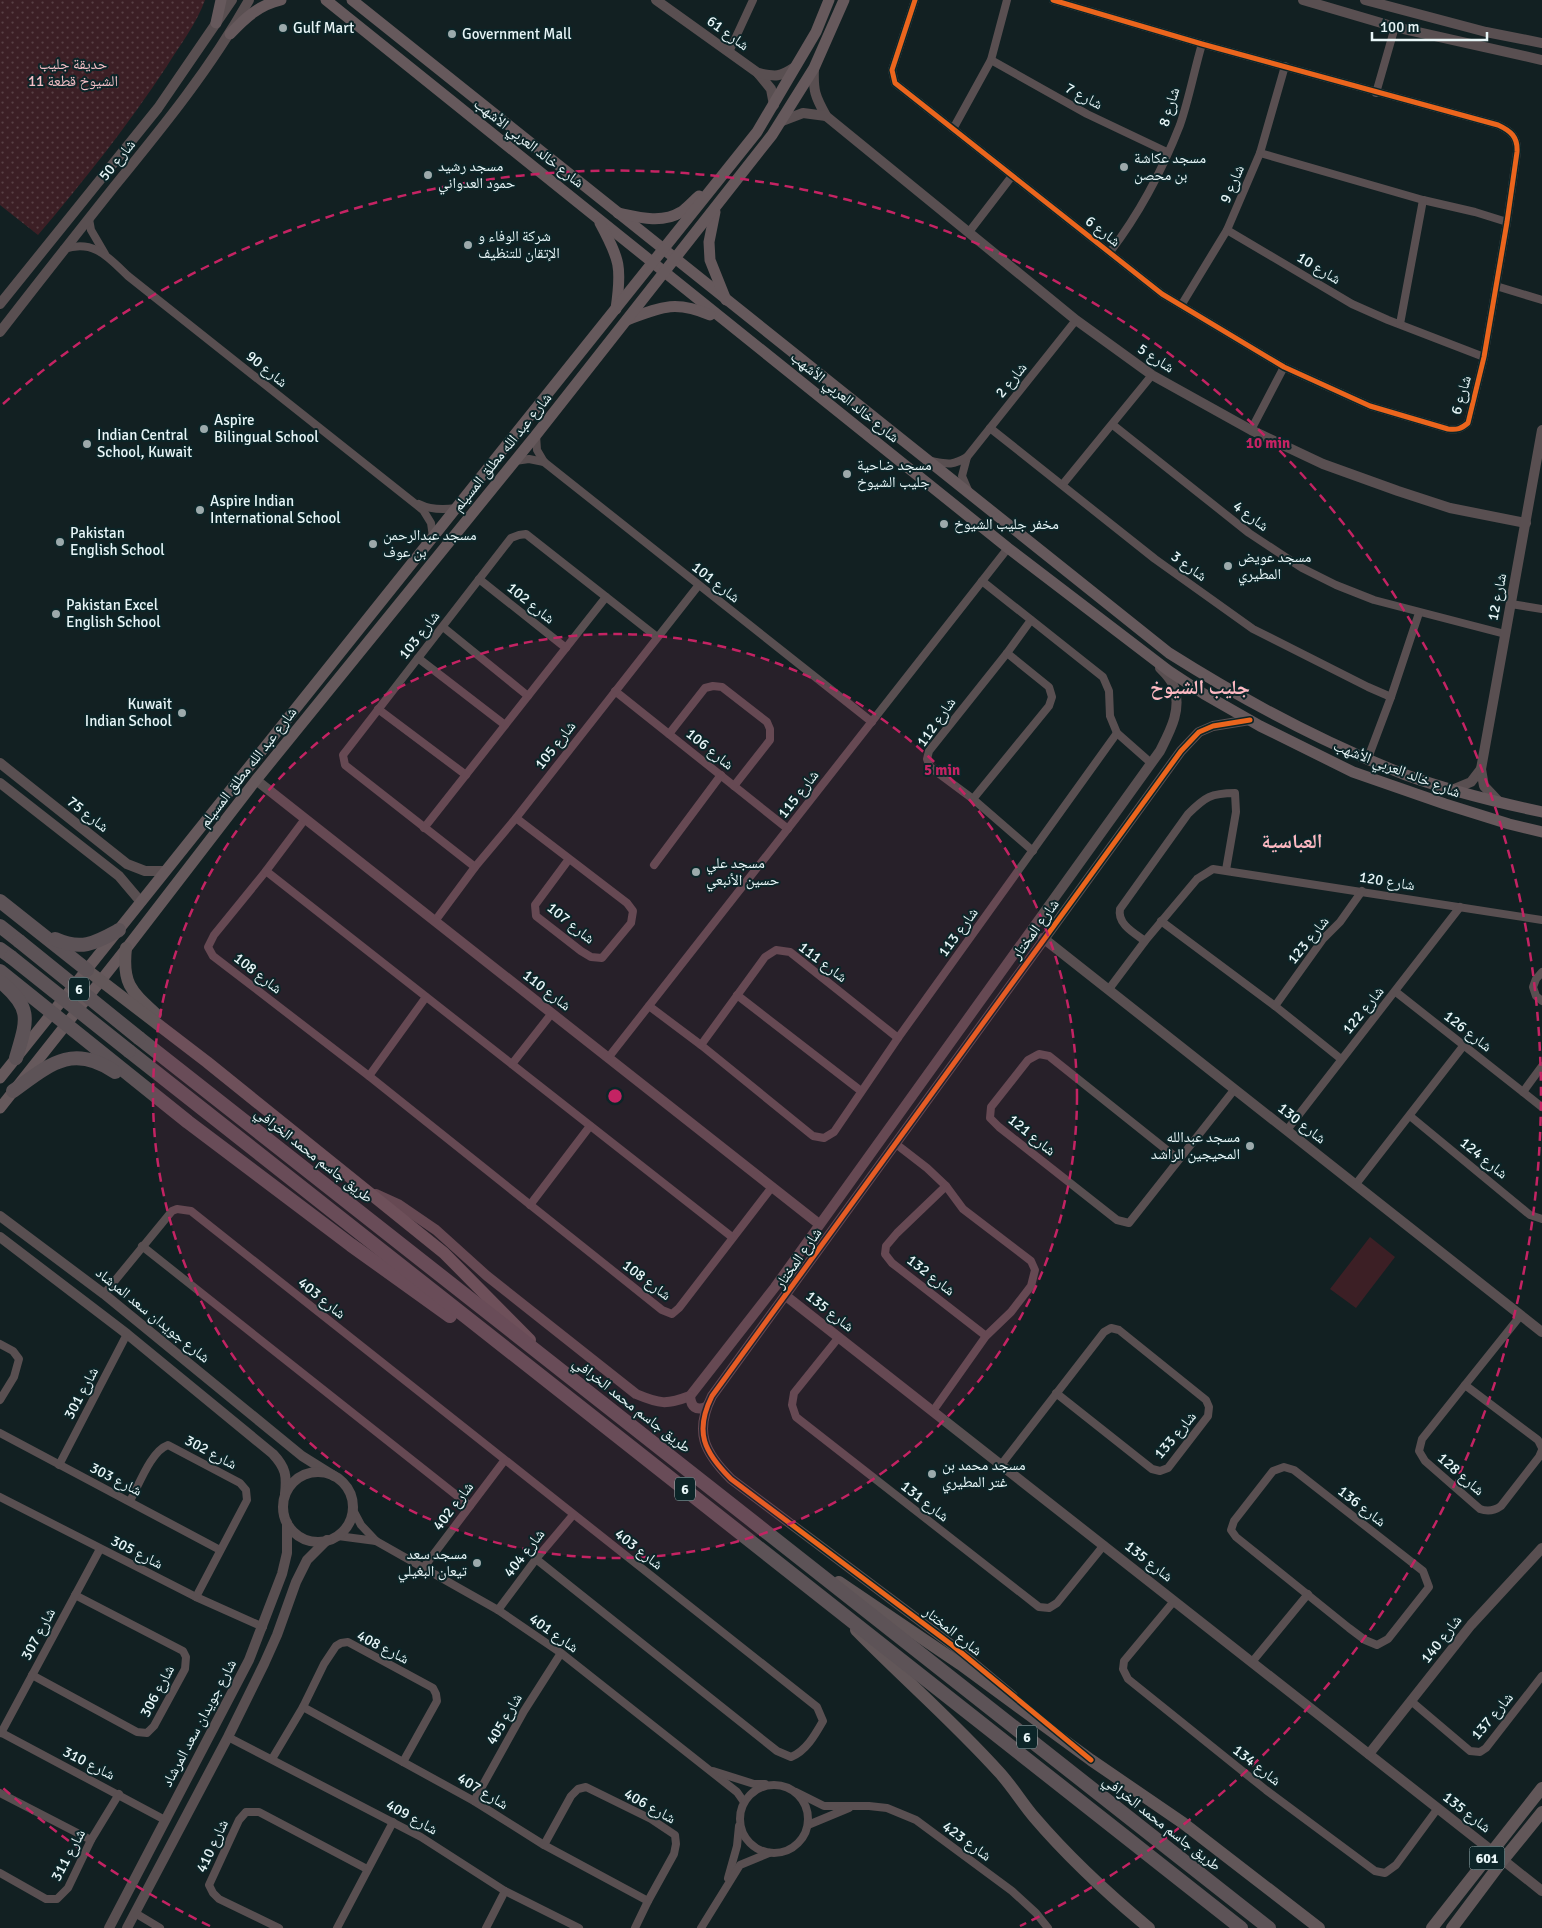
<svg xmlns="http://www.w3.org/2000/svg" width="1542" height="1928" font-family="Signika,'Noto Naskh Arabic',sans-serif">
<defs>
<pattern id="grass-dots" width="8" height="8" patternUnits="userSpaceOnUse" patternTransform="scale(1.25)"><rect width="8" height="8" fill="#3c1f25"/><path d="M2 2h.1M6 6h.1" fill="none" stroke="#584045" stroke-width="1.8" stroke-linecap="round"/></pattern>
</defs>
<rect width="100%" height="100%" fill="#122022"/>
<path fill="url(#grass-dots)" d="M0,0H205C197,23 180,45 167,66C128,125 84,181 38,235L0,205Z"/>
<path fill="#3c1f25" d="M1370,1237L1395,1257L1356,1308L1330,1289Z"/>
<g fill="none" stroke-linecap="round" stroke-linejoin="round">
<g stroke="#594f51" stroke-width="8">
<path d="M915,0L892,70L895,83L1162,294L1284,367L1370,406L1448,429C1457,430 1461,429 1468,423L1484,357L1507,222L1517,152C1518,137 1511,131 1498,125L1202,44L1053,0"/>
<path d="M729,52L753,0"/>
<path d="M991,60L1087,114L1167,152"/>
<path d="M1376,93L1395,27"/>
<path d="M953,129L991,60L1007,0"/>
<path d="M1260,153L1423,200L1475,212L1507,222"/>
<path d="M89,219L91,230L105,254"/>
<path d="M1227,230L1352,304L1388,320L1484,357"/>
<path d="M969,232L1012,176"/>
<path d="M64,249C94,239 108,257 128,276L423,510L431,523L433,537"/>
<path d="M1110,252C1139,214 1162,171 1180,125C1189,99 1194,71 1202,44"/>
<path d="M1496,286L1542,300"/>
<path d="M1182,304L1227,230L1260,153L1285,66"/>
<path d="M1400,324L1423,200"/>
<path d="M1113,425L1249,533L1302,568L1336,585L1374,600L1505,634"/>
<path d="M990,428L1155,559L1253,629L1368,687L1391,697"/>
<path d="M1251,430L1284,367"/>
<path d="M536,435L537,450L544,462L872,722"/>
<path d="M967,457L962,476L968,490"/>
<path d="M515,461L529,459L544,462"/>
<path d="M931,461C947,464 952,466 967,457L1076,320"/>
<path d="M1063,484L1152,375"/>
<path d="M419,504C431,510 443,510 456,508"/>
<path d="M479,579L566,648"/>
<path d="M982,581L1103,677L1109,691L1110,716L1117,733L1151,763"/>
<path d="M1511,604L1542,609"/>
<path d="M1031,620L1007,653L929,751L927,759L930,767L973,799L1033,851"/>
<path d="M443,627L528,696"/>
<path d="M418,658L505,725"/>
<path d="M615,691L788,829"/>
<path d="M378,709L466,775"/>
<path d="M669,734L705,688L713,686L722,687L767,722L770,729V740L734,786"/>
<path d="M1368,758L1391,697L1419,613"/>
<path d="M973,799L1049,706L1052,697L1049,687L1007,653"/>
<path d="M516,818L627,903L633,911L631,923L602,958L591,957L581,951L536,916L535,905L569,859"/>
<path d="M305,819L266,871L214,935L208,947L213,956L369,1076L662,1310L672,1314L679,1308L772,1187"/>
<path d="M424,828L606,597"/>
<path d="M654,865L721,775"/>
<path d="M475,867L345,765L343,755L511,538L519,535L526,534L657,637"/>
<path d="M266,871L732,1237"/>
<path d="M435,921L475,867L516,818L698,586"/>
<path d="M1161,921L1275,1006L1341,1059"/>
<path d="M1145,941C1134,933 1117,924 1120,909L1188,814C1205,797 1211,793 1235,793L1236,812L1226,870"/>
<path d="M1542,972L1536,979L1533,987L1536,996L1542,1001"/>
<path d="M1109,989L1145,941L1197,879L1213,869L1542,920"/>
<path d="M1396,992L1542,1107"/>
<path d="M737,995L861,1091"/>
<path d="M649,1006L701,1045L813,1136L824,1138L834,1132L898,1038L1117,733"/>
<path d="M1275,1006L1323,939L1340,922L1362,891"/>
<path d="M701,1045L765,957L776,950L790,952L898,1038"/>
<path d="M608,1058L1008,548"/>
<path d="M512,1064L552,1013"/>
<path d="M369,1076L426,997"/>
<path d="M1523,1092L1542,1066"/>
<path d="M1410,1116L1530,1215L1542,1219"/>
<path d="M1287,1130L1460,907"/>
<path d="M896,1144L927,1168L946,1186"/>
<path d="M1178,1159L1049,1056L1039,1054L1028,1060L991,1107L990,1118L999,1127L1117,1220L1129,1223L1234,1090"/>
<path d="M1356,1184L1464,1045"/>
<path d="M530,1205L590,1126"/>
<path d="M142,1246L470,1506"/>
<path d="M104,1294L172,1211L177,1209L191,1211L817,1707L823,1721C815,1735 806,1751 791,1757L777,1751L536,1559"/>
<path d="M839,1337L794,1393L792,1405L796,1417L1039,1607L1049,1608L1057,1603L1104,1545"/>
<path d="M0,1344L13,1351L19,1359L14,1377L0,1400"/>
<path d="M1465,1385L1521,1315"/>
<path d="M933,1411L986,1336L1011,1312L1031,1286L1035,1270L1031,1261L963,1209L946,1186L897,1233L886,1246L885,1254L892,1263L986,1336"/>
<path d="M0,1433L220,1550"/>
<path d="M1542,1448L1538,1440L1465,1385L1422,1439L1419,1451L1425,1461L1480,1509C1488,1512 1494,1511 1501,1506L1539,1457L1542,1450"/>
<path d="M59,1465L127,1334"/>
<path d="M1001,1465L1104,1332L1111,1328L1119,1330L1206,1400L1209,1407L1208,1416L1168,1468L1160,1471L1152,1469L1056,1393"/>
<path d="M1284,1467L1294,1470L1423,1571L1429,1587L1388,1639L1377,1645L1365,1640L1349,1628L1236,1537L1231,1530L1234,1521L1273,1471Z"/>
<path d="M0,1497L196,1597L263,1627"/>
<path d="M130,1501C139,1485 151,1451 168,1445L240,1483L246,1490L247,1500L196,1597"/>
<path d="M353,1510L361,1525L376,1541L498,1610L561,1653L737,1792L744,1802"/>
<path d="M338,1536L376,1541"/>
<path d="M424,1567L504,1461"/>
<path d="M1174,1601L1124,1661L1123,1669L1128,1679L1266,1790L1375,1871L1385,1873L1396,1865L1438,1808"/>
<path d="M498,1610L536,1559L573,1515"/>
<path d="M1252,1662L1308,1594"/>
<path d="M32,1675L137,1732L147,1733L154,1726L185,1669L186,1657L183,1651L75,1595"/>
<path d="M1411,1701L1470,1751L1480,1752L1486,1748L1542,1676"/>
<path d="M303,1707L474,1801L544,1845L648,1901"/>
<path d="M0,1732L165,1820"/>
<path d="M1,1733L100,1549"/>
<path d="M228,1737L421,1837L505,1891L579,1928"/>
<path d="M272,1759L303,1707L324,1664L336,1646L341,1643L348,1642L433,1688L436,1694L437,1701L403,1762"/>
<path d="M713,1771L754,1784H765"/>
<circle cx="774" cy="1819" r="34"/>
<path d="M796,1792L824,1806H869L887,1808L916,1820L1012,1891L1036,1913L1048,1928"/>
<path d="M0,1793L91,1840"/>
<path d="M474,1801L524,1711L561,1653"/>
<path d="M808,1825L849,1808"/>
<path d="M544,1845L571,1796L578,1789L586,1787L651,1819L675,1835L676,1844L674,1854L648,1901L635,1928"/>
<path d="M0,1873L46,1899H57L68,1888L91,1840L119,1794"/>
<path d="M728,1878L737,1846L739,1826"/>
<path d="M135,1913L160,1928"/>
<path d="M279,1928L219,1899L213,1893L209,1885L239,1820L246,1812H259L367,1869"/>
<path d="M337,1928L393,1822"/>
<path d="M486,1928L505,1891"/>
<path d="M701,1928L740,1865L769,1853"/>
</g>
<g stroke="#594f51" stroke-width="10">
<path d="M656,0L758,73L771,89L774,105"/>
<path d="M1303,0L1395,27L1542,60"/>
<path d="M1365,0L1486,32L1542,43"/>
<path d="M814,68C813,91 815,96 826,116L1076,320L1152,375L1251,430L1323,464L1398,491L1450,508L1526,523"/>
<path d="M758,73C776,77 780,77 795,67"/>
<path d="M782,121L803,113L826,116"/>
<path d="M0,304L158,108L232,0"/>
<path d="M0,332C37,284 75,236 113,188C162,128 211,68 249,0"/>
<path d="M0,763L127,864L145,871H165"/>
<path d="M256,780L819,1224"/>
<path d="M0,783L119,876L141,902"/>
<path d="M1454,789L1471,782L1481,769"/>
<path d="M1500,803L1484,786L1481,769L1542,430"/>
<path d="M1043,938L1542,1332"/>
<path d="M376,1194L398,1204L436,1230L487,1276L636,1394C660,1404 666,1405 690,1396L775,1287L1160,751C1170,731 1182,710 1174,687C1172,680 1165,673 1160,668"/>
<path d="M0,1216L104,1294L302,1456L334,1476"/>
<path d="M0,1237L127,1334L273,1454C286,1468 287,1476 285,1494"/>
<path d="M786,1296L1492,1851"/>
<path d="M690,1396C691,1407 696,1411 706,1407"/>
<circle cx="318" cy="1507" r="35"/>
<path d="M1013,1696L952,1645L731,1479C704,1452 694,1432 712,1396L1181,751L1199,732L1213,726L1250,720"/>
<path d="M1369,1754L1471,1625L1542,1548"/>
<path d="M1503,1860L1542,1891"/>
<path d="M109,1928L249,1660L282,1574L287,1553V1523"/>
<path d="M127,1928L228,1737L264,1664L277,1635L296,1582L307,1560L327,1540"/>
</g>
<g stroke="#66595c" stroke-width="11">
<path d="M326,0L1008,548L1169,671L1204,694L1260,726L1353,772L1445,804L1509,824L1542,832"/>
<path d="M352,0L1169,653C1245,701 1323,743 1406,775C1450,791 1496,802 1542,812"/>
<path d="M216,23L221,0"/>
<path d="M230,34C245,18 259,5 281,0"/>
<path d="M715,212L709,242L710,260L726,300"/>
<path d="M618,213C637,217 662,224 681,212C687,208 693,201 699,196"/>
<path d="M600,223C620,260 622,267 616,309"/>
<path d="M627,320C661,307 675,300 710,315"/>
<path d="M0,1078L757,132L816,32L829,0"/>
<path d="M0,1108L129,945L256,780L536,435L772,135L814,68L844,0"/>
</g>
<g stroke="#625759" stroke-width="12">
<path d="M126,948C122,984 131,991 156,1014"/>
<path d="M87,970L207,1062L444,1253L530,1340"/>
<path d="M839,1582L960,1664L1091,1760L1183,1823L1319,1928"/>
<path d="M856,1630C903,1678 954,1722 999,1772C1012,1786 1022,1803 1034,1817C1069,1858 1108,1894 1149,1928"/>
<path d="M1432,1928L1542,1788"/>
<path d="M1452,1928L1503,1860L1542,1812"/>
</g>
<g stroke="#5d5357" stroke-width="14">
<path d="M0,901L87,970"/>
<path d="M0,926L19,941"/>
<path d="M55,939C82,951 95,943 119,930"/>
<path d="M0,949L11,957"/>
<path d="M0,971L188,1122L351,1245L450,1316"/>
<path d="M1,982C33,1009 27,1020 16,1058"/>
<path d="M139,1038L1269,1928"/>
<path d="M129,1051L1241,1928"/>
<path d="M13,1091C49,1065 72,1043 115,1072"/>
</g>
<g stroke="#5d5357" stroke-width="14">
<path d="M19,941L139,1038"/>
<path d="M11,957L129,1051"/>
</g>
<g stroke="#0c2528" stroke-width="8">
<g id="cycleway">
<path d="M915,0L892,70L895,83L1162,294L1284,367L1370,406L1448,429C1457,430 1461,429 1468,423L1484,357L1507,222L1517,152C1518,137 1511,131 1498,125L1202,44L1053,0"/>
<path d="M1091,1760L952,1645L731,1479C704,1452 694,1432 712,1396L1181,751L1199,732L1213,726L1250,720"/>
</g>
</g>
<use href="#cycleway" stroke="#eb651d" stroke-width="5"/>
</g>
<circle cx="615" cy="1096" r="462" fill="#c42363" fill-opacity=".12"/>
<g fill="none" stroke="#c42363" stroke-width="2.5" stroke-dasharray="9 6">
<circle cx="615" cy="1096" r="462"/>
<path d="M210 1926A924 924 0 0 1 3 1788M3 404A924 924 0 1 1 1020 1926"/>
</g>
<g fill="#9caaac" stroke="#0c2528" stroke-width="2">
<circle cx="283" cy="28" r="5"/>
<circle cx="452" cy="34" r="5"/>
<circle cx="1124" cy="167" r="5"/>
<circle cx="428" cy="175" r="5"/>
<circle cx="468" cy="245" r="5"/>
<circle cx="204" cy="429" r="5"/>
<circle cx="87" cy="444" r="5"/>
<circle cx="847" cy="474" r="5"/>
<circle cx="200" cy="510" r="5"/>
<circle cx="944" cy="524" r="5"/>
<circle cx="60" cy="542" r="5"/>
<circle cx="373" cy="544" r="5"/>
<circle cx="1228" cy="566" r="5"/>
<circle cx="56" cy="614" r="5"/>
<circle cx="182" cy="713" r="5"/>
<circle cx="696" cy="872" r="5"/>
<circle cx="1250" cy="1146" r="5"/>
<circle cx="932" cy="1474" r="5"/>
<circle cx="477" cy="1563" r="5"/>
</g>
<g text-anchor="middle" stroke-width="4" stroke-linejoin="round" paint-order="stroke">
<g fill="#0c2528" stroke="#a5b7b9" stroke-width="1">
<rect x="69" y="977.5" width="20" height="23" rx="4"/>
<rect x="675" y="1477.5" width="20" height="23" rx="4"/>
<rect x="1017" y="1725.5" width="20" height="23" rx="4"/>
<rect x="1469.5" y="1846.5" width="35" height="23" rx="4"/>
</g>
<g font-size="14" font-weight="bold" fill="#e7f5f7">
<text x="79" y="994">6</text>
<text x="685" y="1494">6</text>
<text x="1027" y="1742">6</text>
<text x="1487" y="1863">601</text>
</g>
<g font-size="15" fill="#e7f5f7" stroke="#0c2528" text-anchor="start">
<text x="293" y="33">Gulf Mart</text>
<text x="462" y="39">Government Mall</text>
<text x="1134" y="163">مسجد عكاشة<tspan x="1134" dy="17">بن محصن</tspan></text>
<text x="438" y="171">مسجد رشيد<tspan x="438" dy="17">حمود العدواني</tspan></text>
<text x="478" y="241">شركة الوفاء و<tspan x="478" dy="17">الإتقان للتنظيف</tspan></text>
<text x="214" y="425">Aspire<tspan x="214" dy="17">Bilingual School</tspan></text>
<text x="97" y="440">Indian Central<tspan x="97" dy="17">School, Kuwait</tspan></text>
<text x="857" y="470">مسجد ضاحية<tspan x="857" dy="17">جليب الشيوخ</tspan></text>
<text x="210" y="506">Aspire Indian<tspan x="210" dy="17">International School</tspan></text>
<text x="954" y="529">مخفر جليب الشيوخ</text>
<text x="70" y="538">Pakistan<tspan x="70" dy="17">English School</tspan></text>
<text x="383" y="540">مسجد عبدالرحمن<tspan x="383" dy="17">بن عوف</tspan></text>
<text x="1238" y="562">مسجد عويض<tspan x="1238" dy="17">المطيري</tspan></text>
<text x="66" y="610">Pakistan Excel<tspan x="66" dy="17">English School</tspan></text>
<text x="172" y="709" text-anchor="end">Kuwait<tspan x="172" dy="17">Indian School</tspan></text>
<text x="706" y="868">مسجد علي<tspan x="706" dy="17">حسين الأنبعي</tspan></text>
<text x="1240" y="1142" text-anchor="end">مسجد عبدالله<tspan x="1240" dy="17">المحيجين الراشد</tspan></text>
<text x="942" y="1470">مسجد محمد بن<tspan x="942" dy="17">غتر المطيري</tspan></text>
<text x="467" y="1559" text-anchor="end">مسجد سعد<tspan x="467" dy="17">تيعان البغيلي</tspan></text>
</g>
<g font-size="15" fill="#e7f5f7" stroke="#0c2528">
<text transform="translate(728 33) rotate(36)" y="5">شارع 61</text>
<text transform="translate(1084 96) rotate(28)" y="5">شارع 7</text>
<text transform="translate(1169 107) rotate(-73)" y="5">شارع 8</text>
<text transform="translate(529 143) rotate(38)" y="5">شارع خالد العربي الأشهب</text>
<text transform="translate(117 160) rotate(-51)" y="5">شارع 50</text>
<text transform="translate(1232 184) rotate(-67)" y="5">شارع 9</text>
<text transform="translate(1103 231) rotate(38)" y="5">شارع 6</text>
<text transform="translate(1319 268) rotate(31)" y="5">شارع 10</text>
<text transform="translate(1156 358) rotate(33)" y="5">شارع 5</text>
<text transform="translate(267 369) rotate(39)" y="5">شارع 90</text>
<text transform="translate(1011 380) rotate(-51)" y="5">شارع 2</text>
<text transform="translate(1461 395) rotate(-74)" y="5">شارع 6</text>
<text transform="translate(845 397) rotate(39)" y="5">شارع خالد العربي الأشهب</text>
<text transform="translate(502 452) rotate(-51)" y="5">شارع عبد الله مطلق المسيلم</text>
<text transform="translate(1251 516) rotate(37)" y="5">شارع 4</text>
<text transform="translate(1189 566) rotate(36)" y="5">شارع 3</text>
<text transform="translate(716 582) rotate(38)" y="5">شارع 101</text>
<text transform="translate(1497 597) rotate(-79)" y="5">شارع 12</text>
<text transform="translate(531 603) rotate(39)" y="5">شارع 102</text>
<text transform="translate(419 635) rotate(-52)" y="5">شارع 103</text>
<text transform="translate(936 722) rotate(-55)" y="5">شارع 112</text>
<text transform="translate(555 745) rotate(-52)" y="5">شارع 105</text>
<text transform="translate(710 749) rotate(39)" y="5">شارع 106</text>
<text transform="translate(248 767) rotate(-52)" y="5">شارع عبد الله مطلق المسيلم</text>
<text transform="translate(1397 769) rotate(21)" y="5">شارع خالد العربي الأشهب</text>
<text transform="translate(798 794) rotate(-52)" y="5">شارع 115</text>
<text transform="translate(88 814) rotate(38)" y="5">شارع 75</text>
<text transform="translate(1387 881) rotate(9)" y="5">شارع 120</text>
<text transform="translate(571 923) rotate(39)" y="5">شارع 107</text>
<text transform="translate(1035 929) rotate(-54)" y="5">شارع المختار</text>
<text transform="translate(958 932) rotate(-54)" y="5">شارع 113</text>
<text transform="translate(1308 940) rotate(-51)" y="5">شارع 123</text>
<text transform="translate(823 962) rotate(37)" y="5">شارع 111</text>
<text transform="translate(258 973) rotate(38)" y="5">شارع 108</text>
<text transform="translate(547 990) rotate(38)" y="5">شارع 110</text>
<text transform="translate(1363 1010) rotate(-51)" y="5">شارع 122</text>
<text transform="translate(1468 1031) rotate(38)" y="5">شارع 126</text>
<text transform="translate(1302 1123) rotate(38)" y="5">شارع 130</text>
<text transform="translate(1032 1135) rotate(39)" y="5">شارع 121</text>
<text transform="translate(314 1155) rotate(38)" y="5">طريق جاسم محمد الخرافي</text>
<text transform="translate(1484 1158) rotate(39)" y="5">شارع 124</text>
<text transform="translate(798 1258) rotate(-55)" y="5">شارع المختار</text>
<text transform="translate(931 1275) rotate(38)" y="5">شارع 132</text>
<text transform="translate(647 1280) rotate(37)" y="5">شارع 108</text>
<text transform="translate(322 1298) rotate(39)" y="5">شارع 403</text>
<text transform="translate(830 1311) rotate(38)" y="5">شارع 135</text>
<text transform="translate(153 1315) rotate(39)" y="5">شارع جويدان سعد المرشاد</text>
<text transform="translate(81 1393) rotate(-62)" y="5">شارع 301</text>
<text transform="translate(632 1405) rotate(38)" y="5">طريق جاسم محمد الخرافي</text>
<text transform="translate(1175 1435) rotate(-50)" y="5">شارع 133</text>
<text transform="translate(211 1452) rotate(28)" y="5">شارع 302</text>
<text transform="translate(1461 1474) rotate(41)" y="5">شارع 128</text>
<text transform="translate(116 1479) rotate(27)" y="5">شارع 303</text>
<text transform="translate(925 1501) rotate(38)" y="5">شارع 131</text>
<text transform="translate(453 1506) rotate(-53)" y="5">شارع 402</text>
<text transform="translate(1362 1506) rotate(38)" y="5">شارع 136</text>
<text transform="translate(639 1549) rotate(38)" y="5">شارع 403</text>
<text transform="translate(137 1552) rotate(27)" y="5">شارع 305</text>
<text transform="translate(524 1553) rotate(-52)" y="5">شارع 404</text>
<text transform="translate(1149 1561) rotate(38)" y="5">شارع 135</text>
<text transform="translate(953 1631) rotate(38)" y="5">شارع المختار</text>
<text transform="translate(554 1633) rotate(35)" y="5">شارع 401</text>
<text transform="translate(38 1634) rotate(-62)" y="5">شارع 307</text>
<text transform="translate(1441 1639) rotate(-52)" y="5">شارع 140</text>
<text transform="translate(383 1647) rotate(27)" y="5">شارع 408</text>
<text transform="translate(157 1691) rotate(-62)" y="5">شارع 306</text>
<text transform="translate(1492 1716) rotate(-50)" y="5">شارع 137</text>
<text transform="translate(504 1719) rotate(-60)" y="5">شارع 405</text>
<text transform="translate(199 1723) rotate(-62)" y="5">شارع جويدان سعد المرشاد</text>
<text transform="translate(89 1763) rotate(27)" y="5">شارع 310</text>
<text transform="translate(1257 1765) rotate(38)" y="5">شارع 134</text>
<text transform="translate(483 1791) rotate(31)" y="5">شارع 407</text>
<text transform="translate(650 1806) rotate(29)" y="5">شارع 406</text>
<text transform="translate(1467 1812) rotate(38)" y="5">شارع 135</text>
<text transform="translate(412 1817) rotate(29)" y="5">شارع 409</text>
<text transform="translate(1162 1823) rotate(38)" y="5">طريق جاسم محمد الخرافي</text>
<text transform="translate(967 1841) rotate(36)" y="5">شارع 423</text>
<text transform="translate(212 1846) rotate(-65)" y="5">شارع 410</text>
<text transform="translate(68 1855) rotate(-62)" y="5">شارع 311</text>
</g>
<g font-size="15" fill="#f4bfc6" stroke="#0c2528">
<text x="73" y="69">حديقة جليب<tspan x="73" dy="17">الشيوخ قطعة 11</tspan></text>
</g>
<g font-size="20" font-weight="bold" fill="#fdb9c2" stroke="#0c2528">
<text x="1200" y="694">جليب الشيوخ</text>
<text x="1292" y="848">العباسية</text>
</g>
</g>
<circle cx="615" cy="1096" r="8" fill="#c42363" stroke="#0c2528" stroke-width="2.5"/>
<g font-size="15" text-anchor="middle" font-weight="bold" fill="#c42363" stroke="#0c2528" stroke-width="4" stroke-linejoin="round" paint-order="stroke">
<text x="1268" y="448">10 min</text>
<text x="942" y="775">5 min</text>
</g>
<path d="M1372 32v8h115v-8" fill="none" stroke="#e7f5f7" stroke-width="2.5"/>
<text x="1380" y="32" font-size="15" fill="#e7f5f7" stroke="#0c2528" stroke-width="4" paint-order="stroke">100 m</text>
</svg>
